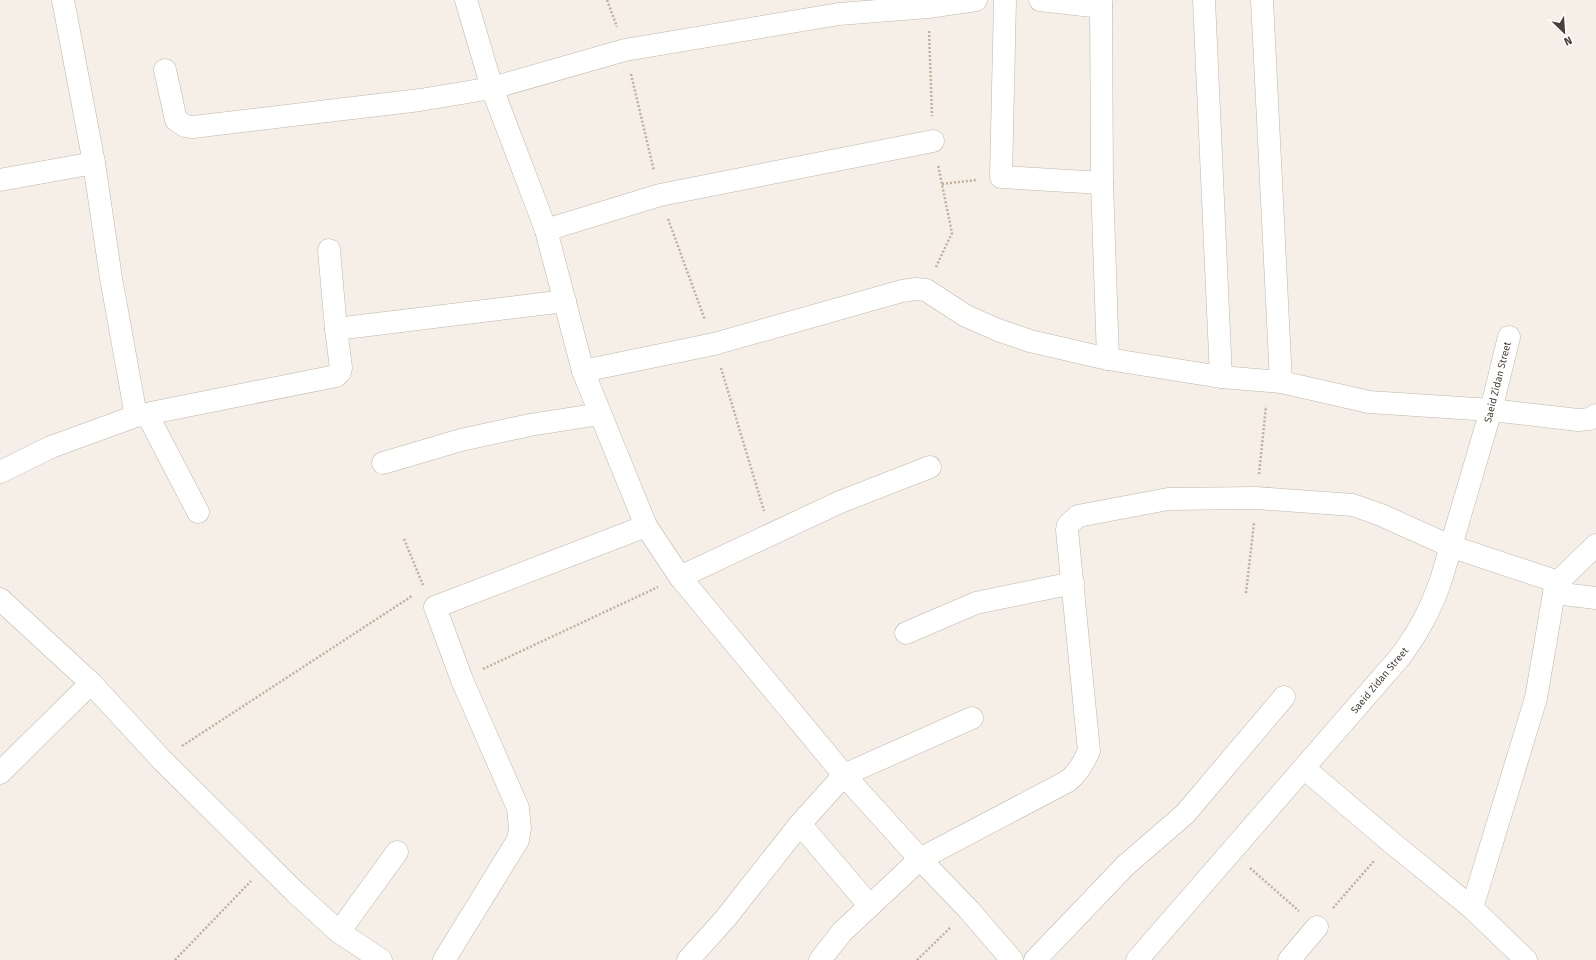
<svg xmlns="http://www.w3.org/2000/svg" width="1596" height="960" font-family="'Fira Sans',sans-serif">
<rect width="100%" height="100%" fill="#f5efe7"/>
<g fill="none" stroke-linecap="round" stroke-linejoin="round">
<g stroke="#c1b6a9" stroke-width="23">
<g id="minor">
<path d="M63,0L94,163L111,278L136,416"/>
<path d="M466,0L492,88L546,230L583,371L646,526L680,577L844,775L920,859L969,910L1012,960"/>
<path d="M1005,0L1001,177L1102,183"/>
<path d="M1040,0L1101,7"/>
<path d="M1101,0L1102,183L1108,359"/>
<path d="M1204,0L1221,377"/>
<path d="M1262,0L1281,382"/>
<path d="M165,70L176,120L185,126L193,127L420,100L492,88L625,50L839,14L928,7L976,0"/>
<path d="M0,180L94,163"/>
<path d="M546,230L660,195L933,141"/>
<path d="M336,329L565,301"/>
<path d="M583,371L714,344L902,291L916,289L926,290L966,316L998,330L1030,341L1108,359L1221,377L1281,382L1369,402L1491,410L1578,420L1590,419L1596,415"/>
<path d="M147,414L198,512"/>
<path d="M383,463L461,440L530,425L600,414"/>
<path d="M0,472L51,447L136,416L336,376L340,372L341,368L336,329L329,250"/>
<path d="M680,577L840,502L930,467"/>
<path d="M1554,593L1596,598"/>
<path d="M0,599L91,683L162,760L295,892L339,932L381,960"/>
<path d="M906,633L976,603L1073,583"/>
<path d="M1304,768L1391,842L1472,908L1526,960"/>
<path d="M0,773L91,683"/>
<path d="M800,824L870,906"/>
<path d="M1472,908L1536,698L1554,593L1558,582L1596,545"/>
<path d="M339,932L397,852"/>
<path d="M444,960L518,840L520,828L518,808L462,680L435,607L646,526"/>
<path d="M688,960L725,919L800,824L844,775L972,718"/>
<path d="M820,960L842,932L920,859L1068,781C1079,772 1083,763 1089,751L1067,530L1068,525L1078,516L1168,499L1256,498L1353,505L1381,515L1450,546L1558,582"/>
<path d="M1035,960L1126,865L1185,814L1284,697"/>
<path d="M1137,960L1400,657C1419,631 1430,611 1441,580L1491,410L1509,337"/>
<path d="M1289,960L1317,927"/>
</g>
</g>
<g stroke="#c4b09a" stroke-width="2.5" stroke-dasharray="2 2" stroke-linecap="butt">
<path d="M607,0L617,27"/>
<path d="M929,31L932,116"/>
<path d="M631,74L654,171"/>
<path d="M942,184L976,180"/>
<path d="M668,219L705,320"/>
<path d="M936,267L952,233L938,165"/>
<path d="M721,368L764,511"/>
<path d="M1259,474L1266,406"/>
<path d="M404,539L423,585"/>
<path d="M1246,593L1254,523"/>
<path d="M483,669L658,587"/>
<path d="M182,746L412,596"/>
<path d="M1250,868L1299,911"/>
<path d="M1333,908L1374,861"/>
<path d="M175,960L251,881"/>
<path d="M917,960L951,927"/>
</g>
<use href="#minor" stroke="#fff" stroke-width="22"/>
</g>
<g text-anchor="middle" stroke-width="3" stroke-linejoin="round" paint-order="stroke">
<g font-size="10" fill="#493f36" stroke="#fff">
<text transform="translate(1497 382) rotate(-76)" y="4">Saeid Zidan Street</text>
<text transform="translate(1379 680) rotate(-50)" y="4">Saeid Zidan Street</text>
</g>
</g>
<g transform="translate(1564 32) rotate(155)" stroke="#ffffff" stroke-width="3" paint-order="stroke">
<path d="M0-3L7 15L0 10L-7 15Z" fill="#493f36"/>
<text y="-6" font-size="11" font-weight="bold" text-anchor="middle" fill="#493f36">N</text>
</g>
</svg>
